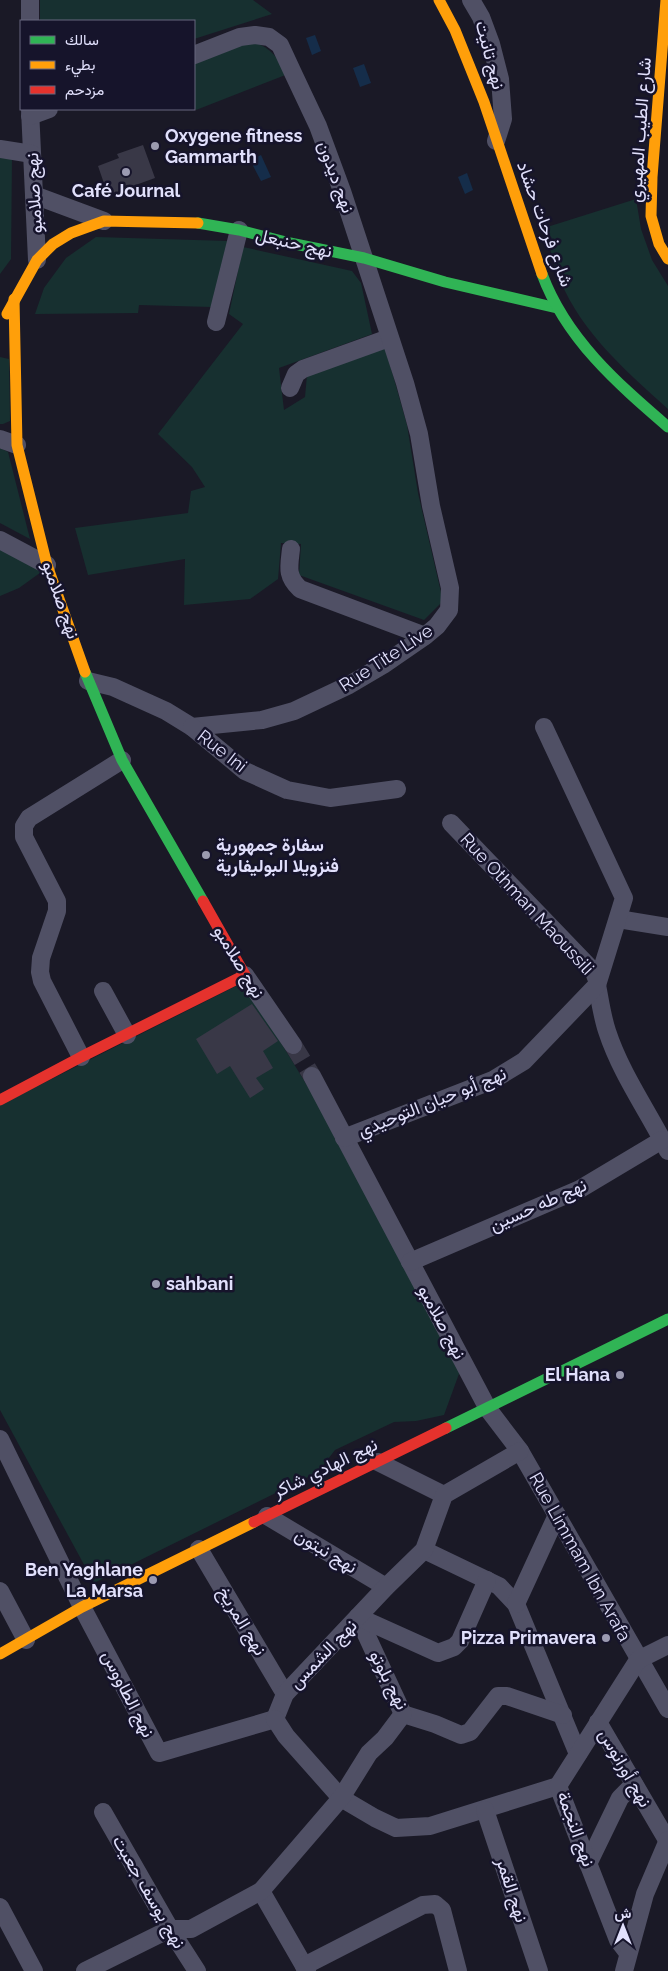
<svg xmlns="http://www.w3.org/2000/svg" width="668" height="1971" font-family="Raleway,Vazirmatn,sans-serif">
<rect width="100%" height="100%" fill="#1a1926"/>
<g fill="#173030">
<path d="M40,0H253L272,14L194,39V21H40Z"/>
<path d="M251,41C270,47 277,57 288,74L196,110L194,105V58Z"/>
<path d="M0,153L12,154L11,259L0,274Z"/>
<path d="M636,199L641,229L652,260L668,286V409C626,371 582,333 560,280C553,263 549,245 544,228Z"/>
<path d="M96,237L228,241L212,307L139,305L138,313L35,314L44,288L66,258Z"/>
<path d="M243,247L352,271L361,283L372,334L279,368L284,410L305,397L307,375L385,347L407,425L418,493L443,601L424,620L299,575L301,544L281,543L278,579L250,599L184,605L185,559L88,575L75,528L188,513L191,491L205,487L192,467L158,434L243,324L229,314Z"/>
<path d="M0,357L9,359L10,421L3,424H0Z"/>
<path d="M0,448L8,452L30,539L0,523Z"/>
<path d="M0,548L44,570L19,588L0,596Z"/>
<path d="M244,982L339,1138L460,1371L444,1415L416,1421L394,1422L335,1450L318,1472L94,1583L0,1410V1105Z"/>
</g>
<g fill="#152d4a">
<path d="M315,35L321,51L312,55L306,38Z"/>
<path d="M364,64L371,83L360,87L353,68Z"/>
<path d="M261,155L271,177L261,181L250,160Z"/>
<path d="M467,173L473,190L465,194L458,177Z"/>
</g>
<g fill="#393847">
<path d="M143,145L155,178L108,195L98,166L119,158L117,154Z"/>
<path d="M252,1004L278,1041L263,1051L273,1068L256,1078L264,1089L250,1098L230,1066L217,1074L196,1039Z"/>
</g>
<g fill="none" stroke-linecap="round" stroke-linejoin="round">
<path stroke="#383746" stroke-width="18" stroke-dasharray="18 9" stroke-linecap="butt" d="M293,1045L312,1076"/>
<g stroke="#505065" stroke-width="18">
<path d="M471,0L481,17L491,44L500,79L503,119L496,141"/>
<path d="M30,21V0"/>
<path d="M30,109L37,260"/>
<path d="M30,116L49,109"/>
<path d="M0,149L32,154"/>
<path d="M34,195L104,221"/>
<path d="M216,322L239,230"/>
<path d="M290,388L296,374L303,369L389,338"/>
<path d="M0,439L17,445"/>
<path d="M0,540L47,565"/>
<path d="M291,549C289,567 286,576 300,589L425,636"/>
<path d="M88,681L113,687L166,711L192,727L262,720L294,711L349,685L383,665L425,636L437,626L449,610L450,588L431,506L419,434L405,383L342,191L318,126L293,73L280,45L269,37L255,35L240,37L194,55"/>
<path d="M192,727L245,771L287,790L330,798L397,789"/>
<path d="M451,823L594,972L597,980V985C600,1000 602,1016 607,1031C621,1074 648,1111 668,1151"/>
<path d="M618,919L668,927"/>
<path d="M245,975L293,1045"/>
<path d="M103,991L127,1035"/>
<path d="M81,1057L42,981L40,972L41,958L57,911V901L24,837V826L29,818L122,760"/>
<path d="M312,1076L488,1409L520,1451L668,1709"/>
<path d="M344,1138L493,1080L524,1061L597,985L624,898L544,727"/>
<path d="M410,1262L580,1189L662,1140"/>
<path d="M0,1439L82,1607L159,1753L275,1719"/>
<path d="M378,1462L444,1495"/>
<path d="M267,1516L386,1587"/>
<path d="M199,1549L285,1694"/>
<path d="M424,1550L499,1586L516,1604L578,1754"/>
<path d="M0,1591L26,1640"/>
<path d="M516,1604L557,1515"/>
<path d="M358,1617L403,1714L435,1724L461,1735L470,1732L498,1696H507L563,1715"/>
<path d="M358,1617L438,1653L454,1647L460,1641L487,1580"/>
<path d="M275,1719L285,1694L386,1587L424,1550L444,1495L520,1451"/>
<path d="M275,1719L286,1736L341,1798L375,1818L396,1828L430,1826L558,1786"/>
<path d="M598,1722L667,1840"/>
<path d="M485,1810L539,1971"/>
<path d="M103,1812L170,1929L197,1971"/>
<path d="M588,1864L620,1798L634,1784"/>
<path d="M261,1891L307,1971"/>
<path d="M0,1907L34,1971"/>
<path d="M628,1953L618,1940L558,1786L638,1660L668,1645"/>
<path d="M304,1966L423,1905L435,1904L442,1910L458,1971"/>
<path d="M85,1971L170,1929H191L261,1891L341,1798L369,1753L385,1738L403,1714"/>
<path d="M624,1971L645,1894L668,1840"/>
</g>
<g stroke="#30b455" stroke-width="11">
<path d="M198,223L239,230L290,243L364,258L445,282L557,308"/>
<path d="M542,274C566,339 617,383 668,427"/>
<path d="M85,672L122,760L203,901"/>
<path d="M446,1428L668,1319"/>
</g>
<g stroke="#ff9f0a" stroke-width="11">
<path d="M439,0L455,30L484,102L542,274"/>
<path d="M666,0L652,177L651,216L659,244L668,259"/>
<path d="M14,299L17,445L47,565L85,672"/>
<path d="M7,314L37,260L53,244L71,233L104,221L198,223"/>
<path d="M0,1654L82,1607L254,1522"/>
</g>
<g stroke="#e5322d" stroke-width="11">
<path d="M0,1100L81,1057L245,975L203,901"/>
<path d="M254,1522L446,1428"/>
</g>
</g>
<g fill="#9b9ab1" stroke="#16142b" stroke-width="2">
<circle cx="155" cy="146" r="5"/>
<circle cx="126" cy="172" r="5"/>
<circle cx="206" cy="855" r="5"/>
<circle cx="156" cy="1284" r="5"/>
<circle cx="620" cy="1375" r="5"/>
<circle cx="153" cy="1580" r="5"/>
<circle cx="606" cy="1638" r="5"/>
</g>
<g text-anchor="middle" stroke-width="5" stroke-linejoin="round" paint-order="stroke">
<g font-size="18" fill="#e1e0fc" stroke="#16142b">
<text transform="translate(490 55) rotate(75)" y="6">نهج تانيت</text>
<text transform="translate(640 130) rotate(-86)" y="6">شارع الطيب المهيري</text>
<text transform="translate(336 177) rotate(70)" y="6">نهج ديدون</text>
<text transform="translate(34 193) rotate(-93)" y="6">نهج صلامبو</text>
<text transform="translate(545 224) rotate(70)" y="6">شارع فرحات حشاد</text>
<text transform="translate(294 243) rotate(13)" y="6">نهج حنبعل</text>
<text transform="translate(61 600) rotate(71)" y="6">نهج صلامبو</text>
<text transform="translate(386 658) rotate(-33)" y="6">Rue Tite Live</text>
<text transform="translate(222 751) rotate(38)" y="6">Rue Ini</text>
<text transform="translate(527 904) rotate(47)" y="6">Rue Othman Maoussili</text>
<text transform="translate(239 962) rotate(59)" y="6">نهج صلامبو</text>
<text transform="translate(432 1102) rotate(-22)" y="6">نهج أبو حيان التوحيدي</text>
<text transform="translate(538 1205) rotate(-24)" y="6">نهج طه حسين</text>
<text transform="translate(442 1322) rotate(62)" y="6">نهج صلامبو</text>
<text transform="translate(325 1468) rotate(-26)" y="6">نهج الهادي شاكر</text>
<text transform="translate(326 1551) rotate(31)" y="6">نهج نبتون</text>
<text transform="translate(580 1557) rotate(61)" y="6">Rue Limmam Ibn Arafa</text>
<text transform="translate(242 1621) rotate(59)" y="6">نهج المريخ</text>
<text transform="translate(323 1654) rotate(-46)" y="6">نهج الشمس</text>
<text transform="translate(389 1680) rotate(63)" y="6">نهج بلوتو</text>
<text transform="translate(128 1694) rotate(63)" y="6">نهج الطاووس</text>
<text transform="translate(625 1768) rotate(60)" y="6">نهج أورانوس</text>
<text transform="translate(576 1829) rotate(70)" y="6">نهج النجمة</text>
<text transform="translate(512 1890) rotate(72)" y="6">نهج القمر</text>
<text transform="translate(149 1892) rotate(60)" y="6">نهج يوسف جعيت</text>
</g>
<g font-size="18" font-weight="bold" fill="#e1e0fc" stroke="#16142b" text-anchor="start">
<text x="165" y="142">Oxygene fitness<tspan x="165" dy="21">Gammarth</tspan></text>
<text x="126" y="197" text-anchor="middle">Café Journal</text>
<text x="216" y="851">سفارة جمهورية<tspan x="216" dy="21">فنزويلا البوليفارية</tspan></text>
<text x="166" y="1290">sahbani</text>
<text x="610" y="1381" text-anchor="end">El Hana</text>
<text x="143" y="1576" text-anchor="end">Ben Yaghlane<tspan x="143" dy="21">La Marsa</tspan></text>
<text x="596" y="1644" text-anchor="end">Pizza Primavera</text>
</g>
</g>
<rect x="20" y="20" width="175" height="90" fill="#16142b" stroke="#67667f"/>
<rect x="30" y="36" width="25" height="8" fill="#30b455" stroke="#67667f"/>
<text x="65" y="45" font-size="15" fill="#e1e0fc">سالك</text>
<rect x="30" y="61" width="25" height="8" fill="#ff9f0a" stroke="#67667f"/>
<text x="65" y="70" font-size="15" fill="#e1e0fc">بطيء</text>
<rect x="30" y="86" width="25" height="8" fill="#e5322d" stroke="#67667f"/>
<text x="65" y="95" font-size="15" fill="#e1e0fc">مزدحم</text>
<g transform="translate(623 1926)" stroke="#16142b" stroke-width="4" paint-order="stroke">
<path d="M0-4L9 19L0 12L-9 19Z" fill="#e1e0fc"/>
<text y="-8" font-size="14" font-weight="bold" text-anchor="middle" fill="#e1e0fc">ش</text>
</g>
</svg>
